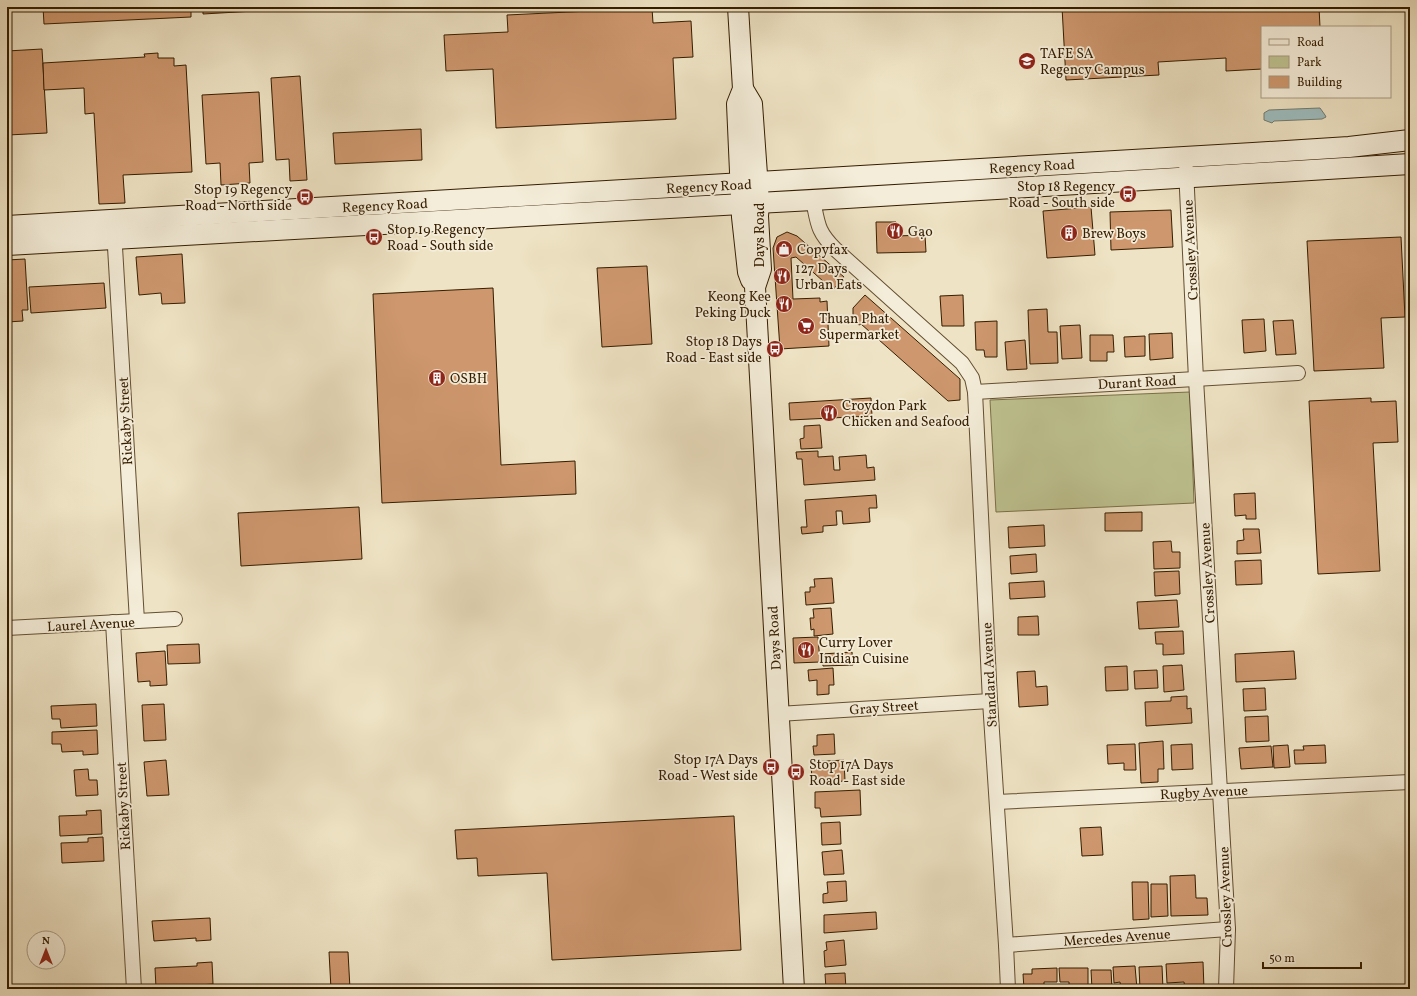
<svg xmlns="http://www.w3.org/2000/svg" width="1417" height="996" font-family="Vollkorn,serif">
<rect width="100%" height="100%" fill="#eee3c4"/>
<filter id="stains"><feTurbulence type="fractalNoise" baseFrequency=".005" numOctaves="4"/><feColorMatrix values="0 0 0 0 .2 0 0 0 0 .09 0 0 0 0 .02 0 0 0 .5 -.17"/></filter>
<radialGradient id="worn" r=".72"><stop offset=".6" stop-color="#630" stop-opacity="0"/><stop offset="1" stop-color="#630" stop-opacity=".3"/></radialGradient>
<path fill="#bec290" stroke="#7a7048" d="M1190,392L1194,503L996,512L990,400Z"/>
<path fill="#9dbcbd" stroke="#737c71" d="M1320,108L1325,115L1326,117L1322,119L1274,121L1272,123L1264,120V113L1269,110Z"/>
<g fill="#ce976e" stroke="#351d00">
<path d="M43,7H191V17L44,24Z"/>
<path d="M203,7H306V8L203,14Z"/>
<path d="M1062,7H1319L1320,27H1262V69L1226,71V58L1158,62L1159,75L1066,80Z"/>
<path d="M652,8L653,23L691,21L693,57L673,58L676,119L496,128L493,69L446,71L444,35L508,32L507,15Z"/>
<path d="M42,49L47,133L8,135L7,51Z"/>
<path d="M158,53V58H174V66L186,65L192,172L123,175L125,203L99,204L94,113L85,114L84,88L44,90L43,63L145,57L144,54Z"/>
<path d="M300,76L307,180L290,181L289,159L276,160L271,78Z"/>
<path d="M259,92L263,162L249,163L250,183L221,185L220,163L206,164L202,95Z"/>
<path d="M421,129L422,160L335,164L333,133Z"/>
<path d="M1091,207L1095,255L1047,258L1043,211Z"/>
<path d="M1171,210L1173,247L1111,250L1110,212Z"/>
<path d="M876,222H896V236L925,235L926,252L877,253Z"/>
<path d="M787,232L797,236L844,277L833,290L796,257L791,258L793,299L820,298V302L827,301L829,346L780,349L773,248L777,237Z"/>
<path d="M1401,237L1405,317L1381,318L1384,368L1314,371L1307,241Z"/>
<path d="M182,254L185,303L162,304L161,293L139,295L136,257Z"/>
<path d="M25,259L28,310H22L23,321L7,322V260Z"/>
<path d="M647,266L652,344L602,347L597,268Z"/>
<path d="M104,283L106,308L31,313L29,287Z"/>
<path d="M493,288L501,465L575,461L576,494L382,503L373,294Z"/>
<path d="M865,295L960,379V400L948,401L861,324L859,325L853,320V308Z"/>
<path d="M963,295L964,326H942L940,296Z"/>
<path d="M1047,309L1048,332H1057L1058,363L1030,364L1028,310Z"/>
<path d="M1264,319L1266,351L1244,353L1242,320Z"/>
<path d="M1293,320L1296,354L1276,355L1273,321Z"/>
<path d="M997,321V357H985L984,350H976L975,322Z"/>
<path d="M1080,325L1082,358L1062,359L1060,326Z"/>
<path d="M1172,333L1173,358L1150,360L1149,334Z"/>
<path d="M1090,335H1113L1114,352H1107V361H1090Z"/>
<path d="M1145,336V356L1125,357L1124,337Z"/>
<path d="M1025,340L1027,369L1007,370L1005,342Z"/>
<path d="M871,398L872,416L790,420L789,403Z"/>
<path d="M1371,398V402L1396,401L1398,442L1373,443L1380,571L1318,574L1309,401Z"/>
<path d="M820,425L822,448L801,449L800,439L804,438V426Z"/>
<path d="M818,451V457L833,456L834,470H840L839,457L866,455L867,468L874,467L875,480L804,485L802,459H797L796,452Z"/>
<path d="M1255,493L1256,519H1246V515L1235,516L1234,494Z"/>
<path d="M876,495L877,508H869L870,522L843,524L842,511H836L837,525L823,526V532L802,534L801,527H807L805,500Z"/>
<path d="M359,507L362,559L241,566L238,513Z"/>
<path d="M1142,512V531H1105V513Z"/>
<path d="M1044,525L1045,546L1009,548L1008,527Z"/>
<path d="M1243,529H1259L1261,553L1237,554V541L1244,540Z"/>
<path d="M1171,541L1172,552H1180V568L1154,569L1153,542Z"/>
<path d="M1036,554L1037,572L1011,574L1010,556Z"/>
<path d="M1261,560L1262,584L1236,585L1235,561Z"/>
<path d="M1179,571L1180,594L1155,596L1154,572Z"/>
<path d="M832,578L834,603L806,605L805,592H810V587H815L814,579Z"/>
<path d="M1044,581L1045,597L1010,599L1009,583Z"/>
<path d="M1177,600L1179,627L1139,629L1137,602Z"/>
<path d="M831,608L833,634L814,636V629L811,630L810,618H814L813,609Z"/>
<path d="M1038,616L1039,635H1018V617Z"/>
<path d="M1183,631L1184,654L1163,655V644H1156L1155,632Z"/>
<path d="M818,637L820,662L794,663L793,638Z"/>
<path d="M199,644L200,663L168,664L167,645Z"/>
<path d="M165,651L167,685L150,686V681L138,682L136,653Z"/>
<path d="M1294,651L1296,679L1236,682L1235,654Z"/>
<path d="M852,652L853,665L823,666L822,654Z"/>
<path d="M1182,665L1184,690L1164,692L1163,666Z"/>
<path d="M1127,666L1128,690L1106,691L1105,667Z"/>
<path d="M833,668L834,685H829V694L817,695V680L809,681L808,670Z"/>
<path d="M1157,670L1158,688L1135,689L1134,671Z"/>
<path d="M1035,671L1036,687L1047,686L1048,705L1019,707L1017,672Z"/>
<path d="M1265,688L1266,710L1244,711L1243,689Z"/>
<path d="M1187,696V709L1191,708L1192,723L1146,726L1145,702L1171,701V697Z"/>
<path d="M96,704L97,726L61,728L60,719H52L51,706Z"/>
<path d="M164,704L166,740L144,741L142,705Z"/>
<path d="M1268,716L1269,741L1246,742L1245,717Z"/>
<path d="M97,730L98,754L83,755V751L62,752L61,744H52V732Z"/>
<path d="M834,734L835,754L814,755L813,746H817V735Z"/>
<path d="M1163,741L1164,769H1158V782L1141,783L1139,743Z"/>
<path d="M1135,744L1136,770H1124V763L1108,764L1107,745Z"/>
<path d="M1192,744L1193,769L1172,770L1171,745Z"/>
<path d="M1288,745L1290,767L1274,768L1273,746Z"/>
<path d="M1325,745L1326,763L1295,764L1294,750H1304L1303,746Z"/>
<path d="M1271,746L1273,767L1241,769L1239,748Z"/>
<path d="M166,760L169,795L147,796L144,762Z"/>
<path d="M844,760L845,781L812,783L811,762Z"/>
<path d="M88,769L89,780H97L98,795L76,796L74,770Z"/>
<path d="M860,790L861,815L821,817L820,808H815V792Z"/>
<path d="M101,810L102,834L60,836L59,816L87,815L86,811Z"/>
<path d="M734,816L741,950L552,960L547,873L478,876L477,858L457,859L455,830Z"/>
<path d="M840,822L841,844L822,845L821,823Z"/>
<path d="M1101,827L1103,855L1082,856L1080,828Z"/>
<path d="M103,837L104,861L62,863L61,843L88,842V838Z"/>
<path d="M842,850L844,874L824,875L822,852Z"/>
<path d="M1195,875L1196,898H1207L1208,915L1171,916L1170,876Z"/>
<path d="M846,881L847,901L823,903V894L828,893L827,882Z"/>
<path d="M1132,882H1148L1149,919L1133,920Z"/>
<path d="M1151,884H1167L1168,916L1151,917Z"/>
<path d="M876,912L877,929L824,933V915Z"/>
<path d="M210,918L211,940L196,941V938L154,941L152,921Z"/>
<path d="M844,940L846,965L825,967L824,951L827,950L826,942Z"/>
<path d="M329,952H348L350,989H331Z"/>
<path d="M212,962L213,984L156,988L155,968L197,966V963Z"/>
<path d="M1203,962L1204,989H1185L1184,982L1167,983L1166,964Z"/>
<path d="M1135,966L1137,989H1121L1120,982L1114,983L1113,967Z"/>
<path d="M1162,966L1163,989H1140L1139,967Z"/>
<path d="M1057,968V982H1044V989H1024L1023,974H1032V969Z"/>
<path d="M1059,968H1088V989H1069V982H1060Z"/>
<path d="M1091,970H1111L1112,989H1092Z"/>
<path d="M845,973L846,989H826L825,974Z"/>
<path d="M107,986V989H81V988Z"/>
</g>
<g fill="none" stroke-linecap="round" stroke-linejoin="round">
<g stroke="#634e31" stroke-width="16">
<g id="street">
<path d="M1186,169L1196,379L1228,929L1226,989"/>
<path d="M813,200C818,224 817,231 835,249L962,363L972,378L975,392L990,701L1006,945L1008,989"/>
<path d="M114,230L137,621"/>
<path d="M975,392L1298,373"/>
<path d="M113,622L134,989"/>
<path d="M7,628L175,619"/>
<path d="M778,714L990,701"/>
<path d="M997,802L1410,782"/>
<path d="M1006,945L1228,929"/>
</g>
</g>
<g stroke="#351d00" stroke-width="22">
<g id="secondary">
<path d="M738,7L743,89L737,104L742,217L748,272L751,280"/>
<path d="M743,89L752,104L759,203L758,216L761,269L755,287L794,989"/>
<path d="M7,226L1253,153L1349,147L1410,140"/>
<path d="M7,245L813,200L1410,164"/>
</g>
</g>
<use href="#street" stroke="#f4edd9" stroke-width="14"/>
<use href="#secondary" stroke="#f4edd9" stroke-width="20"/>
</g>
<defs>
<g id="university-disc" transform="scale(0.9)"><circle r="9.5" fill="#8f2418" stroke="#f4edd9"/><path d="M0-5L7-2L0 1L-7-2ZM-4 1L0 2.5L4 1V4Q0 6-4 4Z" fill="#fff"/></g>
<g id="bus-disc" transform="scale(0.9)"><circle r="9.5" fill="#8f2418" stroke="#f4edd9"/><path d="M-5-6H5V4H4V6H2V4H-2V6H-4V4H-5ZM-3.5-4V0h7V-4ZM-3.5 1.2v1.5H-2V1.2ZM2 1.2v1.5H3.5V1.2Z" fill="#fff"/></g>
<g id="restaurant-disc" transform="scale(0.9)"><circle r="9.5" fill="#8f2418" stroke="#f4edd9"/><path d="M-5-6h1v4h1v-4h1v4h1v-4h1v5L-1.5 .5V6h-2V.5L-5-1ZM5-6V6H3V1.5H1.5Q1.5-4 5-6Z" fill="#fff"/></g>
<g id="building-disc" transform="scale(0.9)"><circle r="9.5" fill="#8f2418" stroke="#f4edd9"/><path d="M-4-6H4V6H1V3H-1V6H-4ZM-2.5-4.3h1.7v1.8h-1.7ZM.8-4.3h1.7v1.8H.8ZM-2.5-1h1.7V.8h-1.7ZM.8-1h1.7V.8H.8Z" fill="#fff"/></g>
<g id="shop-disc" transform="scale(0.9)"><circle r="9.5" fill="#8f2418" stroke="#f4edd9"/><path d="M-5-2.5h2.3a2.7 3.5 0 0 1 5.4 0H5L5.5 6h-11ZM-1.5-2.5h3a1.5 2.3 0 0 0-3 0Z" fill="#fff"/></g>
<g id="supermarket-disc" transform="scale(0.9)"><circle r="9.5" fill="#8f2418" stroke="#f4edd9"/><path d="M-6-5.5h2.5l.6 2H6L4.5 2H-2.5L-4.4-4H-6ZM-1.5 3.2a1.3 1.3 0 1 0 .1 0ZM3 3.2a1.3 1.3 0 1 0 .1 0Z" fill="#fff"/></g>
</defs>
<g fill-rule="evenodd">
<use href="#university-disc" x="1027" y="61"/>
<use href="#bus-disc" x="1128" y="194"/>
<use href="#bus-disc" x="305" y="197"/>
<use href="#restaurant-disc" x="895" y="231"/>
<use href="#building-disc" x="1069" y="233"/>
<use href="#bus-disc" x="374" y="237"/>
<use href="#shop-disc" x="784" y="249"/>
<use href="#restaurant-disc" x="782" y="276"/>
<use href="#restaurant-disc" x="784" y="304"/>
<use href="#supermarket-disc" x="806" y="326"/>
<use href="#bus-disc" x="775" y="349"/>
<use href="#building-disc" x="437" y="378"/>
<use href="#restaurant-disc" x="829" y="413"/>
<use href="#restaurant-disc" x="806" y="650"/>
<use href="#bus-disc" x="771" y="767"/>
<use href="#bus-disc" x="796" y="772"/>
</g>
<g text-anchor="middle" stroke-width="3.5" stroke-linejoin="round" paint-order="stroke">
<g font-size="14" fill="#351d00" stroke="#f4edd9" text-anchor="start">
<text x="1040" y="58">TAFE SA<tspan x="1040" dy="16">Regency Campus</tspan></text>
<text x="1115" y="191" text-anchor="end">Stop 18 Regency<tspan x="1115" dy="16">Road - South side</tspan></text>
<text x="292" y="194" text-anchor="end">Stop 19 Regency<tspan x="292" dy="16">Road - North side</tspan></text>
<text x="387" y="234">Stop 19 Regency<tspan x="387" dy="16">Road - South side</tspan></text>
<text x="908" y="236">Gạo</text>
<text x="1082" y="238">Brew Boys</text>
<text x="797" y="254">Copyfax</text>
<text x="795" y="273">127 Days<tspan x="795" dy="16">Urban Eats</tspan></text>
<text x="771" y="301" text-anchor="end">Keong Kee<tspan x="771" dy="16">Peking Duck</tspan></text>
<text x="819" y="323">Thuan Phat<tspan x="819" dy="16">Supermarket</tspan></text>
<text x="762" y="346" text-anchor="end">Stop 18 Days<tspan x="762" dy="16">Road - East side</tspan></text>
<text x="450" y="383">OSBH</text>
<text x="842" y="410">Croydon Park<tspan x="842" dy="16">Chicken and Seafood</tspan></text>
<text x="819" y="647">Curry Lover<tspan x="819" dy="16">Indian Cuisine</tspan></text>
<text x="758" y="764" text-anchor="end">Stop 17A Days<tspan x="758" dy="16">Road - West side</tspan></text>
<text x="809" y="769">Stop 17A Days<tspan x="809" dy="16">Road - East side</tspan></text>
</g>
<g font-size="14" fill="#351d00" stroke="#f4edd9">
<text transform="translate(1032 166) rotate(-3)" y="5">Regency Road</text>
<text transform="translate(709 186) rotate(-3)" y="5">Regency Road</text>
<text transform="translate(385 205) rotate(-3)" y="5">Regency Road</text>
<text transform="translate(759 235) rotate(-90)" y="5">Days Road</text>
<text transform="translate(1190 250) rotate(-93)" y="5">Crossley Avenue</text>
<text transform="translate(1137 382) rotate(-3)" y="5">Durant Road</text>
<text transform="translate(125 421) rotate(-93)" y="5">Rickaby Street</text>
<text transform="translate(1207 573) rotate(-93)" y="5">Crossley Avenue</text>
<text transform="translate(91 624) rotate(-3)" y="5">Laurel Avenue</text>
<text transform="translate(774 638) rotate(-93)" y="5">Days Road</text>
<text transform="translate(989 675) rotate(-93)" y="5">Standard Avenue</text>
<text transform="translate(884 707) rotate(-4)" y="5">Gray Street</text>
<text transform="translate(1204 792) rotate(-3)" y="5">Rugby Avenue</text>
<text transform="translate(123 806) rotate(-93)" y="5">Rickaby Street</text>
<text transform="translate(1225 897) rotate(-92)" y="5">Crossley Avenue</text>
<text transform="translate(1117 937) rotate(-4)" y="5">Mercedes Avenue</text>
</g>
</g>
<rect width="1417" height="996" fill="none" stroke="#eee3c4" stroke-width="24"/>
<rect x="8" y="8" width="1401" height="980" fill="none" stroke="#351d00" stroke-width="2"/>
<rect x="12" y="12" width="1393" height="972" fill="none" stroke="#351d00"/>
<rect x="1261" y="26" width="130" height="72" fill="#f4edd9" stroke="#a89a82"/>
<rect x="1269" y="39" width="20" height="6" fill="#f4edd9" stroke="#a89a82"/>
<text x="1297" y="46" font-size="12" fill="#351d00">Road</text>
<rect x="1269" y="56" width="20" height="12" fill="#bec290" stroke="#a89a82"/>
<text x="1297" y="66" font-size="12" fill="#351d00">Park</text>
<rect x="1269" y="76" width="20" height="12" fill="#ce976e" stroke="#a89a82"/>
<text x="1297" y="86" font-size="12" fill="#351d00">Building</text>
<g transform="translate(46 950)"><circle r="19" fill="#f4edd9" stroke="#a89a82"/>
<path d="M0-3L7 15L0 10L-7 15Z" fill="#8f2418"/>
<text y="-6" font-size="11" font-weight="bold" text-anchor="middle" fill="#351d00">N</text>
</g>
<path d="M1263 962v6h98v-6" fill="none" stroke="#351d00" stroke-width="2"/>
<text x="1269" y="962" font-size="12" fill="#351d00" stroke="#f4edd9" stroke-width="3" paint-order="stroke">50 m</text>
<rect width="100%" height="100%" filter="url(#stains)"/>
<rect width="100%" height="100%" fill="url(#worn)"/>
</svg>
